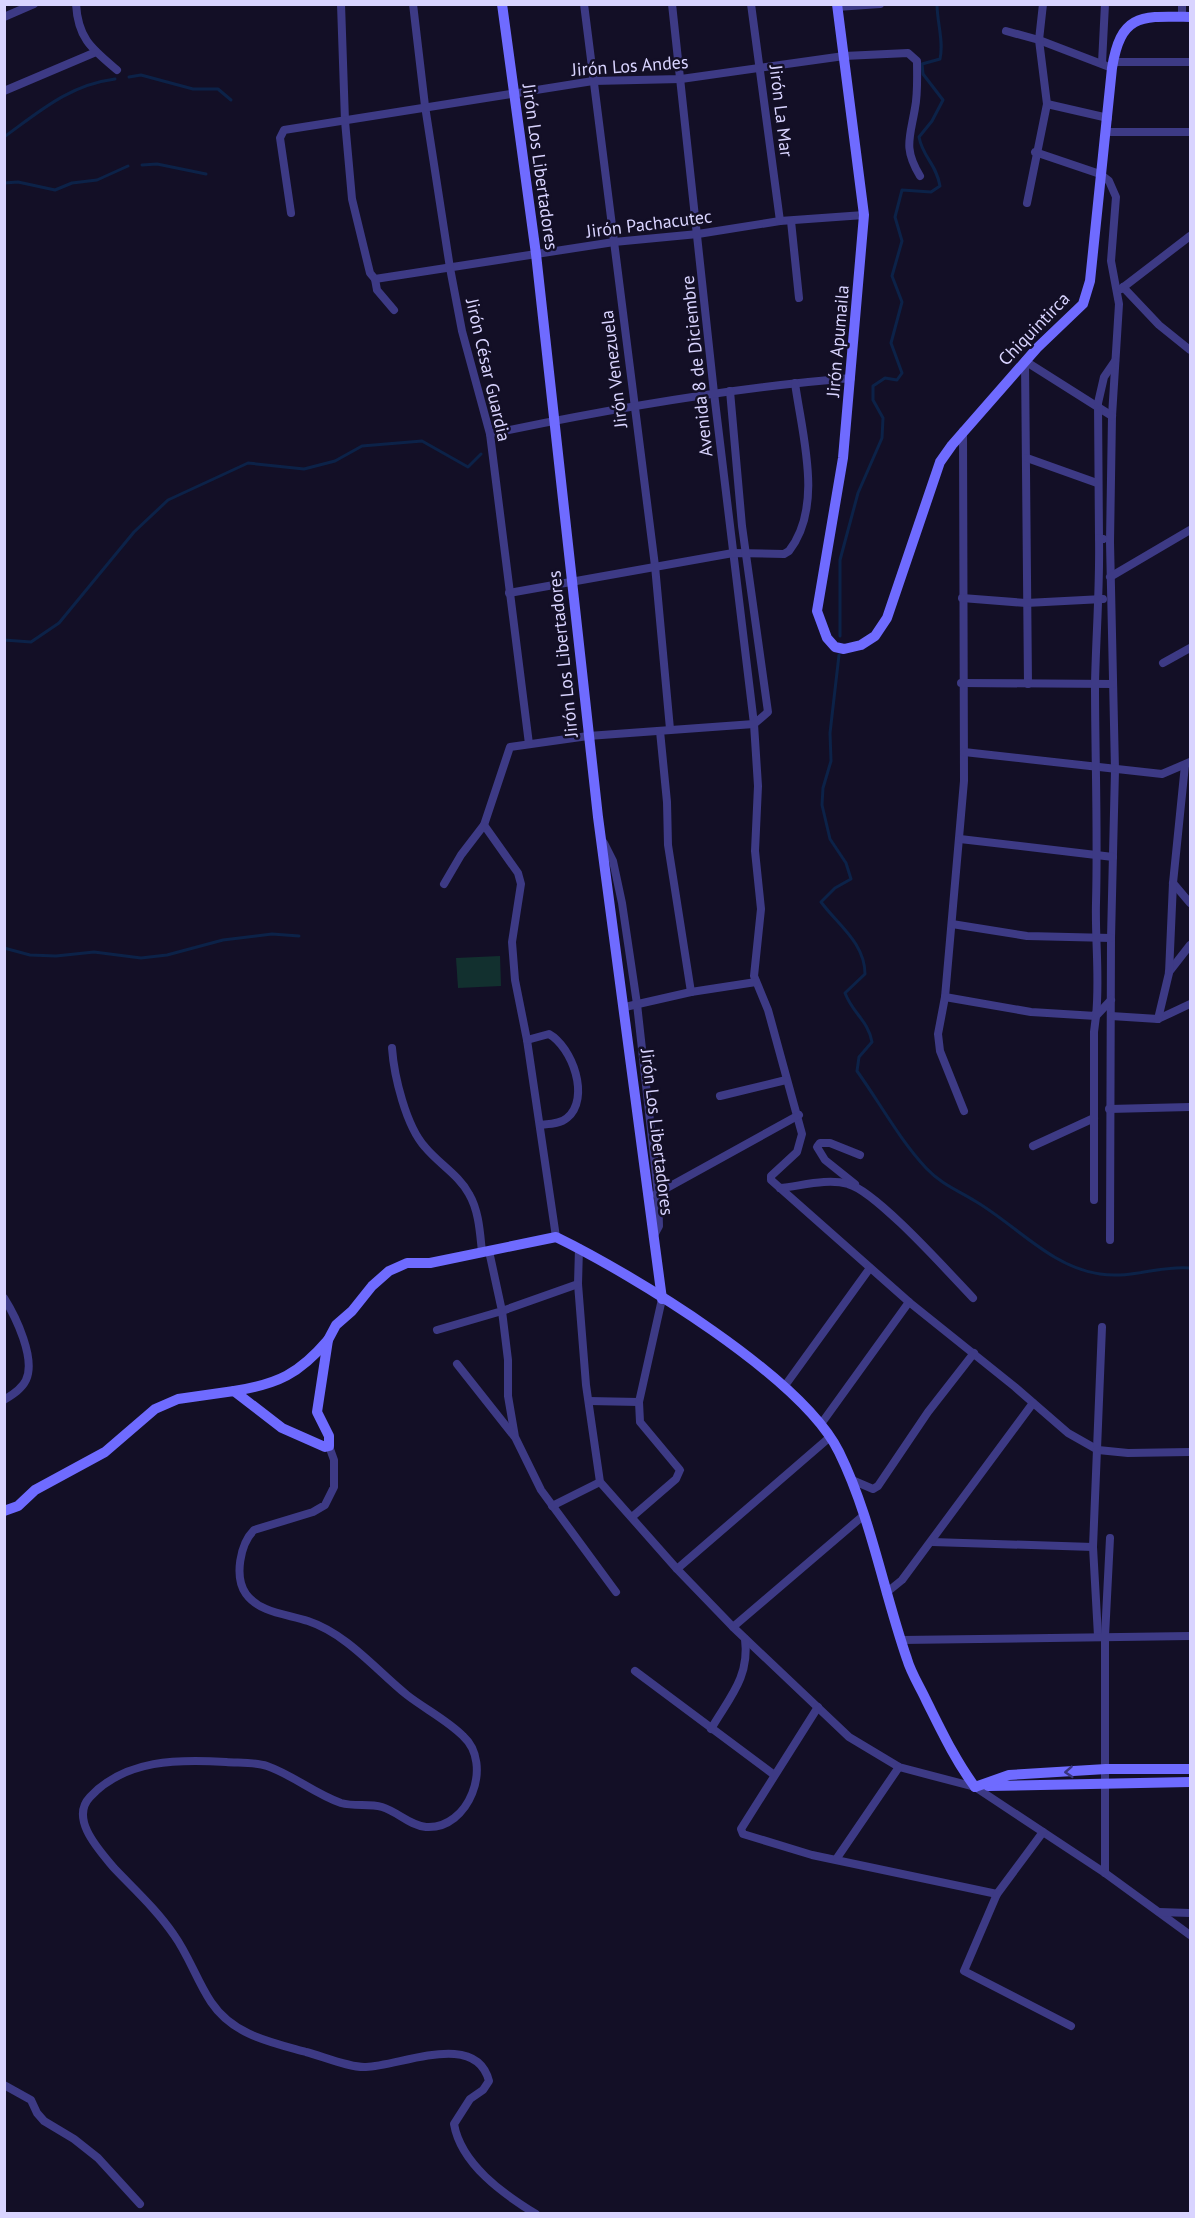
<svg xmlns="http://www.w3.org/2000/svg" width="1195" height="2218" font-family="'PT Sans',sans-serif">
<rect width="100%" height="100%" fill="#130f26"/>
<path fill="#12302f" d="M500,956L501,986L458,988L456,958Z"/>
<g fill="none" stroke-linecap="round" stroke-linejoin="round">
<g stroke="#0c2248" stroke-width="3">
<path d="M129,77L141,75L193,89H218L231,100"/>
<path d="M4,137C40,111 69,85 115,79"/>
<path d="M142,165L157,164L206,174"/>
<path d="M4,183L18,182L55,190L72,183L97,180L128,166"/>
<path d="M840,636V560L858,493L882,438L883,418L873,400V386L885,378L897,380L902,373L891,343L902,302L892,276L902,241L895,217L902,190L931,192L940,186C936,163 923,158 919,137L932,121L943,100L923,74L922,64L940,59C944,41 937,23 937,4"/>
<path d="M4,640L31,642L59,623L134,532L168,500L248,463L304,469L335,461L362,446L422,441L468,467L481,454"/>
<path d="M839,655L830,733L831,761L823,788L822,805L830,839L846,863L851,879L835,888L821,902C838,925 865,943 865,974L845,993C853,1014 868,1020 872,1042L859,1057L857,1071C880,1103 899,1139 926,1168C941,1184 957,1190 975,1201C1016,1225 1051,1267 1100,1274C1132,1279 1160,1265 1190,1268"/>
<path d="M4,948L30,955L56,956L94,952L141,958L167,955L223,940L272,934L299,936"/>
</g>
<g stroke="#3d3a85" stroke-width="8">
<path d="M76,4C78,39 92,49 117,70"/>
<path d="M341,4L345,121L352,199L370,273L375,279L614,242L698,234L780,221L864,215"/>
<path d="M413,4L425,106L450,268L462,331L490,434L529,744"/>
<path d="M584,4L655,566L670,729"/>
<path d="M672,4L714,393L754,724L758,786L755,851L761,909L754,976L768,1010L802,1134L797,1152L771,1176V1180L909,1302L1015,1387L1068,1433L1098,1450L1128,1453L1190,1452"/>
<path d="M751,4L780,221"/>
<path d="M837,7L880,4"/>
<path d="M4,17L34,4"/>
<path d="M1182,17V4"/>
<path d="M1006,31L1039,40L1112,68"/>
<path d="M1113,62H1190"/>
<path d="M1102,63L1105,4"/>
<path d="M4,91L96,52"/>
<path d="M1047,104L1108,118"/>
<path d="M1106,132H1190"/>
<path d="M1035,152L1100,174L1109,181L1116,197L1111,261L1119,304L1112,416L1110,542L1115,770L1111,938L1110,1240"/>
<path d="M1027,203L1047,104L1039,40L1043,4"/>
<path d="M291,213L280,138L284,130L593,81L681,79L844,56L908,53L917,61C917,77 918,93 915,108C910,138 903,148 920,176"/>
<path d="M791,221L799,298"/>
<path d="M375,279L377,290L394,310"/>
<path d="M1123,287L1159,325L1190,350"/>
<path d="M1121,289L1190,236"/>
<path d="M1025,361L1028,684"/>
<path d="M1025,361L1112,416"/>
<path d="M963,431L964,781L945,997L938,1034L940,1051L964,1111"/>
<path d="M490,434C609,409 729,388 851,378"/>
<path d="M1027,458L1097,483"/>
<path d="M1103,539L1099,538L1098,403L1104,377L1115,361"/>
<path d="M1110,577L1190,530"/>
<path d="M509,593L733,553L784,554L789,551C824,506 802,435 795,383"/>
<path d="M962,598L1026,603L1103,599"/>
<path d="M1163,663L1190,648"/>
<path d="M961,683L1113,684"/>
<path d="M660,731L667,802L668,845L691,992"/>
<path d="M964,752L1162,774L1190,762"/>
<path d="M484,825L518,873L521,884L512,942L515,980L527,1040L556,1237"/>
<path d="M960,839L1113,857"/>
<path d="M604,843L613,861L622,903L637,1004L658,1193L659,1226L653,1237"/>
<path d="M1173,883L1190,903"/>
<path d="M444,884L461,855L484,825L510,747L588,736L754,724L768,712L742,526L730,391"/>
<path d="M952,924L1027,936L1111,938"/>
<path d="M1169,972L1190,945"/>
<path d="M945,997L1031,1012L1096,1016C1100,979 1095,941 1096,903C1098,830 1095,757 1095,684C1096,635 1100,587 1099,538"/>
<path d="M625,1007L691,992L756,982"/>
<path d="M1111,1016L1158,1019L1190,1004"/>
<path d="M1158,1019L1169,973L1173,883L1185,765"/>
<path d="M527,1040L549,1034C572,1047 591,1098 567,1118C560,1124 549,1124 540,1125"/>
<path d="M392,1048C394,1076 406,1126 425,1147C439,1164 459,1175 469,1194C479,1211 480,1233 482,1252"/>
<path d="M720,1096L786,1080"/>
<path d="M1109,1109L1190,1107"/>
<path d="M1033,1146L1094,1118"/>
<path d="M855,1184L825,1160L817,1147L820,1143H830L860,1155"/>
<path d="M780,1188C801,1186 827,1178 848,1184C876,1191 949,1273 973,1298"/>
<path d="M656,1194L799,1115"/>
<path d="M1094,1200V1032L1096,1016L1111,1000"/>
<path d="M579,1248L578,1284L586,1385L600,1482L677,1569L733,1627L849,1737L899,1767L975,1787L1105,1873L1190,1935"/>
<path d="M578,1284L502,1311L508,1360V1396L515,1437L541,1490L616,1592"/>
<path d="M4,1298C16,1317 36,1359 26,1380C22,1389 12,1395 4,1400"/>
<path d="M437,1330L502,1311L489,1251"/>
<path d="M457,1364L514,1436"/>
<path d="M784,1387L870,1268"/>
<path d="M589,1401L639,1402L662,1299"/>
<path d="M821,1424L909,1302"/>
<path d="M329,1446L334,1460V1487L325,1505L313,1512L254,1530C240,1544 234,1577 246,1594C260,1613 287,1614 308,1621C347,1634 376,1670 407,1695C425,1709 447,1720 463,1736C494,1764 469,1830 426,1827C409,1825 398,1812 382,1807C369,1803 355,1807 341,1803C315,1794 293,1775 267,1766C255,1762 239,1763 226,1762C179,1759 125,1759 90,1797C69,1819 100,1851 114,1868C135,1890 157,1910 174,1935C189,1956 197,1981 211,2002C233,2035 270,2042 306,2052C322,2056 350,2068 366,2067C401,2066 476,2030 489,2081L483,2090L470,2099L454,2124C461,2164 503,2194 536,2214"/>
<path d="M852,1480L873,1489L878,1486L928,1412L974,1353"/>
<path d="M552,1506L600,1482"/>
<path d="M632,1517L676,1479L680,1470L640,1422L639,1402"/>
<path d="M932,1542L1093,1547"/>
<path d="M677,1569L830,1437"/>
<path d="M886,1593L902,1580L1033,1403"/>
<path d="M733,1627L864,1515"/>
<path d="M1098,1636L1093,1547L1102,1327"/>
<path d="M901,1640L1190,1636"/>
<path d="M635,1671L773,1774"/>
<path d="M818,1707L741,1829L743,1834L812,1855L997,1894"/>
<path d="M711,1729C729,1698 750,1677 745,1639"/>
<path d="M1043,1832L997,1894L964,1971L1071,2026"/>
<path d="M837,1858L899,1767"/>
<path d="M1105,1873V1636L1110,1538"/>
<path d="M1159,1912L1190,1913"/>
<path d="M4,2085L31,2100L37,2113L44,2121L74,2139L98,2158L140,2204"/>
</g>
<g stroke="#6f6bff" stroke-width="10">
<path d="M502,4L536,254L598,817L662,1299"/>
<path d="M837,4L864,215L843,458L817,611L827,638L835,647L844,649L861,645L875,636L887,618L940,462L952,445L1037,348L1083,304L1090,281L1112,68C1121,13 1141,16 1190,17"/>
<path d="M234,1391C278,1384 299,1374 328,1340"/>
<path d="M4,1511L18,1506L35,1490L105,1452L155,1409L178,1399L234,1391L282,1428L325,1447L329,1446V1436L317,1412L328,1340L336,1325L352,1311L372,1286L389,1271L407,1263H430L556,1237C632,1274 802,1377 839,1452C871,1517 883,1590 907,1659C911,1673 920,1687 926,1700C941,1730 955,1760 975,1787"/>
<path d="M988,1786L1190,1782"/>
<path d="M975,1787L1009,1775L1106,1769H1190"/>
</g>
</g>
<defs><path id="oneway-chevron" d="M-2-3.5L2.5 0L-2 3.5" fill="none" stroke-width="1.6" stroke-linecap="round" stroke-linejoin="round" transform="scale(1.5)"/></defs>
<use stroke="#38347d" href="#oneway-chevron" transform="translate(1069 1772) rotate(176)"/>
<g text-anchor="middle" stroke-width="5" stroke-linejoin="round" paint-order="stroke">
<g font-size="18" fill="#d9d4ff" stroke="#130f26">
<text transform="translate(630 66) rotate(-4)" y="6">Jirón Los Andes</text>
<text transform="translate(781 111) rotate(83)" y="6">Jirón La Mar</text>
<text transform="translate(540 167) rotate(82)" y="6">Jirón Los Libertadores</text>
<text transform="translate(649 224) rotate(-7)" y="6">Jirón Pachacutec</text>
<text transform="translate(1034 329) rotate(-46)" y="6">Chiquintirca</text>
<text transform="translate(838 341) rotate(-85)" y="6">Jirón Apumaila</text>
<text transform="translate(697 366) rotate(-96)" y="6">Avenida 8 de Diciembre</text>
<text transform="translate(614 369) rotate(-97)" y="6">Jirón Venezuela</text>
<text transform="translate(488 370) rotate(77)" y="6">Jirón César Guardia</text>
<text transform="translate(563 654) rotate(-96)" y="6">Jirón Los Libertadores</text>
<text transform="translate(657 1132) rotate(83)" y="6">Jirón Los Libertadores</text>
</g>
</g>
<rect width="1195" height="2218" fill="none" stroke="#d9d4ff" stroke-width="12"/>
</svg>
